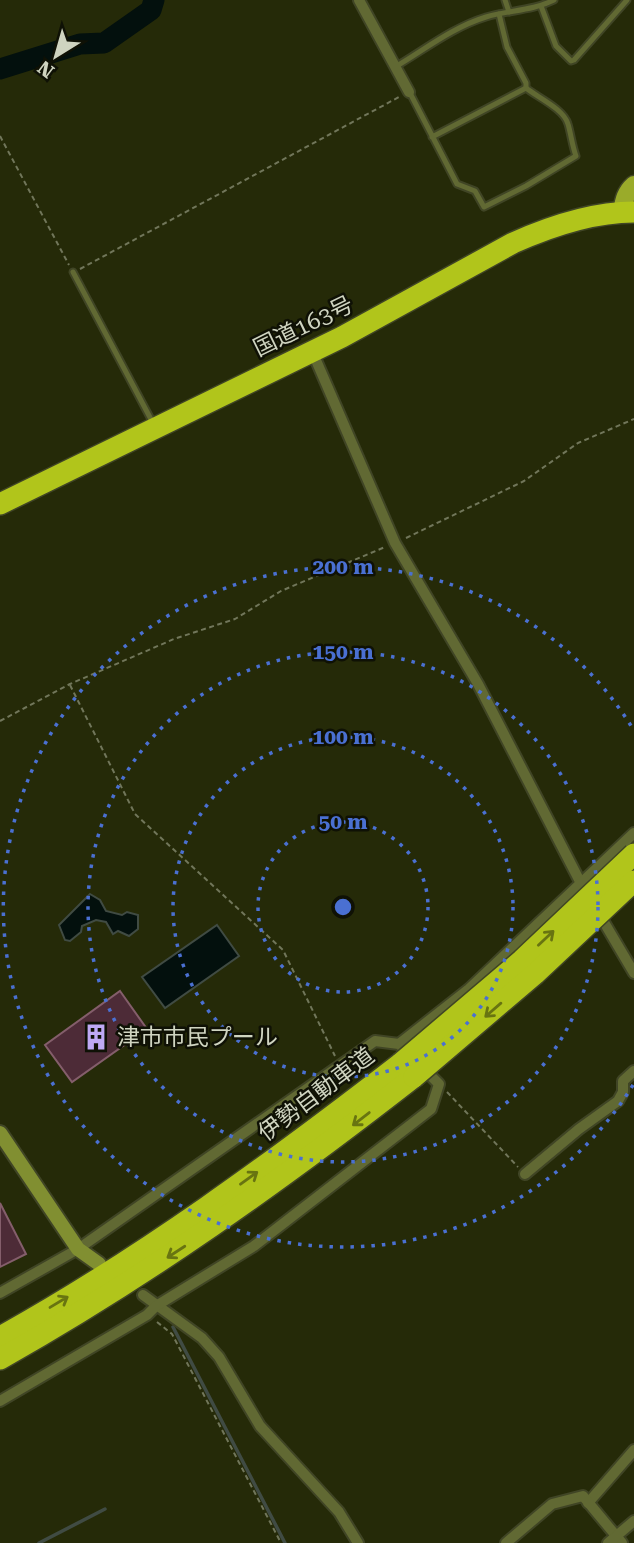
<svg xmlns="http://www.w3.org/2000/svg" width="634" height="1543" font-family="'Roboto Serif','Noto Sans JP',serif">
<rect width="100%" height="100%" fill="#252a08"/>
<g fill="#03100d" stroke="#404b43" stroke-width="2">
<path d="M90,894L100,900L106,911L122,915L127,912L138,915V929L129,936L118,931L113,934L106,922L96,920L82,926L81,932L70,941L65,940L59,925Z"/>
<path d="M217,925L239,956L165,1008L142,977Z"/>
</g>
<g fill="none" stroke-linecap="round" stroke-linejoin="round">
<g stroke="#404b43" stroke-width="3.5">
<path d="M173,1327L285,1543"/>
<path d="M39,1543L105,1509"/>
</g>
<path stroke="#03100d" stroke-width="21" d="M0,69L80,44L104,43L151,10L154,0"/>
</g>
<g fill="#4d2b37" stroke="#845e6b" stroke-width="2">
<path d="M120,991L147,1029L72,1082L45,1045Z"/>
<path d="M0,1203L26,1254L0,1267Z"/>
</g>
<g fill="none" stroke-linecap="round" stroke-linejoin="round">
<g stroke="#404525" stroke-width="9">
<g id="lane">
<path d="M505,0L509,12"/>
<path d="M541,6L556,46L571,61L574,60L627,0"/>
<path d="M499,14L507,47L526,83V88"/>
<path d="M395,67C424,50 453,27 486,17C509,10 532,11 554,0"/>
<path d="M410,93L457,184L475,191L484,207L526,186L576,156C572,145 571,134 568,124C564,109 537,97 526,88L432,137"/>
<path d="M73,272L154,425"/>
</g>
</g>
<g stroke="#404525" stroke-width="14">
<g id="street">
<path d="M359,0L409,92"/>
<path d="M312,351L395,543L478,684L589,899"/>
<path d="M598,912L634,973"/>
<path d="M399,1044L469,989L634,833"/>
<path d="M525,1174L579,1129L618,1101L623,1092V1081L634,1071"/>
<path d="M0,1293L78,1249L375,1041L399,1044L412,1057"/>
<path d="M143,1295L202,1338L219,1357L260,1426L339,1512L358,1543"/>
<path d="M0,1401L147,1315L156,1306L254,1246L431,1109L439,1084L423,1068"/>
<path d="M588,1503L634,1450"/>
<path d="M506,1543L552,1504L583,1496L622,1543"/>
<path d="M608,1543L634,1521"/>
</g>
</g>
<g stroke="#404525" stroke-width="18">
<path id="secondary" d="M0,1133L78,1249L99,1264"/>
</g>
<g stroke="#404525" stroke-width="21">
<path id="primary" d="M622,212C624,201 625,193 634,185"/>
</g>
<g stroke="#404525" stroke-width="24">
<g id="highway">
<path d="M0,504L342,337L513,243C551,226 592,212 634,212"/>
<path d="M0,1337C142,1258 273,1162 401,1063"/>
<path d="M0,1359C146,1277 282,1180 414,1077"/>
</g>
</g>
<g stroke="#71765a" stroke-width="2" stroke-dasharray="5 3.5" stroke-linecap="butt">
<path d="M0,136L69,265"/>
<path d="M80,269L399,97"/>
<path d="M406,538L524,481L578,443L634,419"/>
<path d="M70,685L135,814L283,950L335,1056"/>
<path d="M0,721L70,684L174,639L235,619L281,591L385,547"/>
<path d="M447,1092L518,1167"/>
<path d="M157,1322L172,1334L281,1543"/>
</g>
<use href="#lane" stroke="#616933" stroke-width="5"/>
<use href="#street" stroke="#616933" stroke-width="10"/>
<use href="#secondary" stroke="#818f31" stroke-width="14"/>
<use href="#primary" stroke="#9aab2a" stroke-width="18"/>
<use href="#highway" stroke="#b1c51b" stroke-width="21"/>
<g stroke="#404525" stroke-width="24" stroke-linecap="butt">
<g id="highway-bridge">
<path d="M401,1063L522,960L634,854"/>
<path d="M414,1077L535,974L634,881"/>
</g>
</g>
<use href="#highway-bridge" stroke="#b1c51b" stroke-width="21"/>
</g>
<defs><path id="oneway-shaft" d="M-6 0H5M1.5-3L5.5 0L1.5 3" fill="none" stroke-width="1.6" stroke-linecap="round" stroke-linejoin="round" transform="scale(1.75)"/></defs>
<g stroke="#687411">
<use href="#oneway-shaft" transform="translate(546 938) rotate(-43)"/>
<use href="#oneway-shaft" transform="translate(493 1010) rotate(139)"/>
<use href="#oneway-shaft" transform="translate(361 1119) rotate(142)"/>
<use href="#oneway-shaft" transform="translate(249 1178) rotate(-36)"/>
<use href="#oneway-shaft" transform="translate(176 1252) rotate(147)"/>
<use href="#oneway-shaft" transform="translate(59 1302) rotate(-31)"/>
</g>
<g fill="none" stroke="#4a70d2" stroke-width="3.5" stroke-dasharray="3.5 7">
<circle cx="343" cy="907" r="85"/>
<circle cx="343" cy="907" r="170"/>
<circle cx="343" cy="907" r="255"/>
<path d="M633 1085A340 340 0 1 1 633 729"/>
</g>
<defs>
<g id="building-bare" transform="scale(2.1)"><path d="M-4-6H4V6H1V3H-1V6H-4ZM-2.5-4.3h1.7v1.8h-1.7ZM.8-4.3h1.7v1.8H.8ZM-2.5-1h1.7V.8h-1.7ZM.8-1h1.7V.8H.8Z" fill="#bea9f4" stroke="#0f1105" stroke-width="2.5" paint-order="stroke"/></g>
</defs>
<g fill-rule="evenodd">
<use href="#building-bare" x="96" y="1037"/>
</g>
<g text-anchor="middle" stroke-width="5" stroke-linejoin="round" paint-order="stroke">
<g font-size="23" fill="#cfd4c0" stroke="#0f1105">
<text transform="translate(303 326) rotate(-26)" y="8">国道163号</text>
<text transform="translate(316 1094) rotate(-37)" y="8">伊勢自動車道</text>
</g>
<g font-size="23" fill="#cfd4c0" stroke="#0f1105" text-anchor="start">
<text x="117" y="1045">津市市民プール</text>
</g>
</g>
<circle cx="343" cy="907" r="10" fill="#4a70d2" stroke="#0f1105" stroke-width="3.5"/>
<g font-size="21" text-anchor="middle" font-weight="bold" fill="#4a70d2" stroke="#0f1105" stroke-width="5" stroke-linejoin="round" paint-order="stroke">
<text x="343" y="574">200 m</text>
<text x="343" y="659">150 m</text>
<text x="343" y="744">100 m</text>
<text x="343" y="829">50 m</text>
</g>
<g transform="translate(56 56) rotate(217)" stroke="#0f1105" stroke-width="5" paint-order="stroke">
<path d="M0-5L12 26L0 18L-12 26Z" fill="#cfd4c0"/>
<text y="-10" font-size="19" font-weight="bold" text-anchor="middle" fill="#cfd4c0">N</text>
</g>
</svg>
